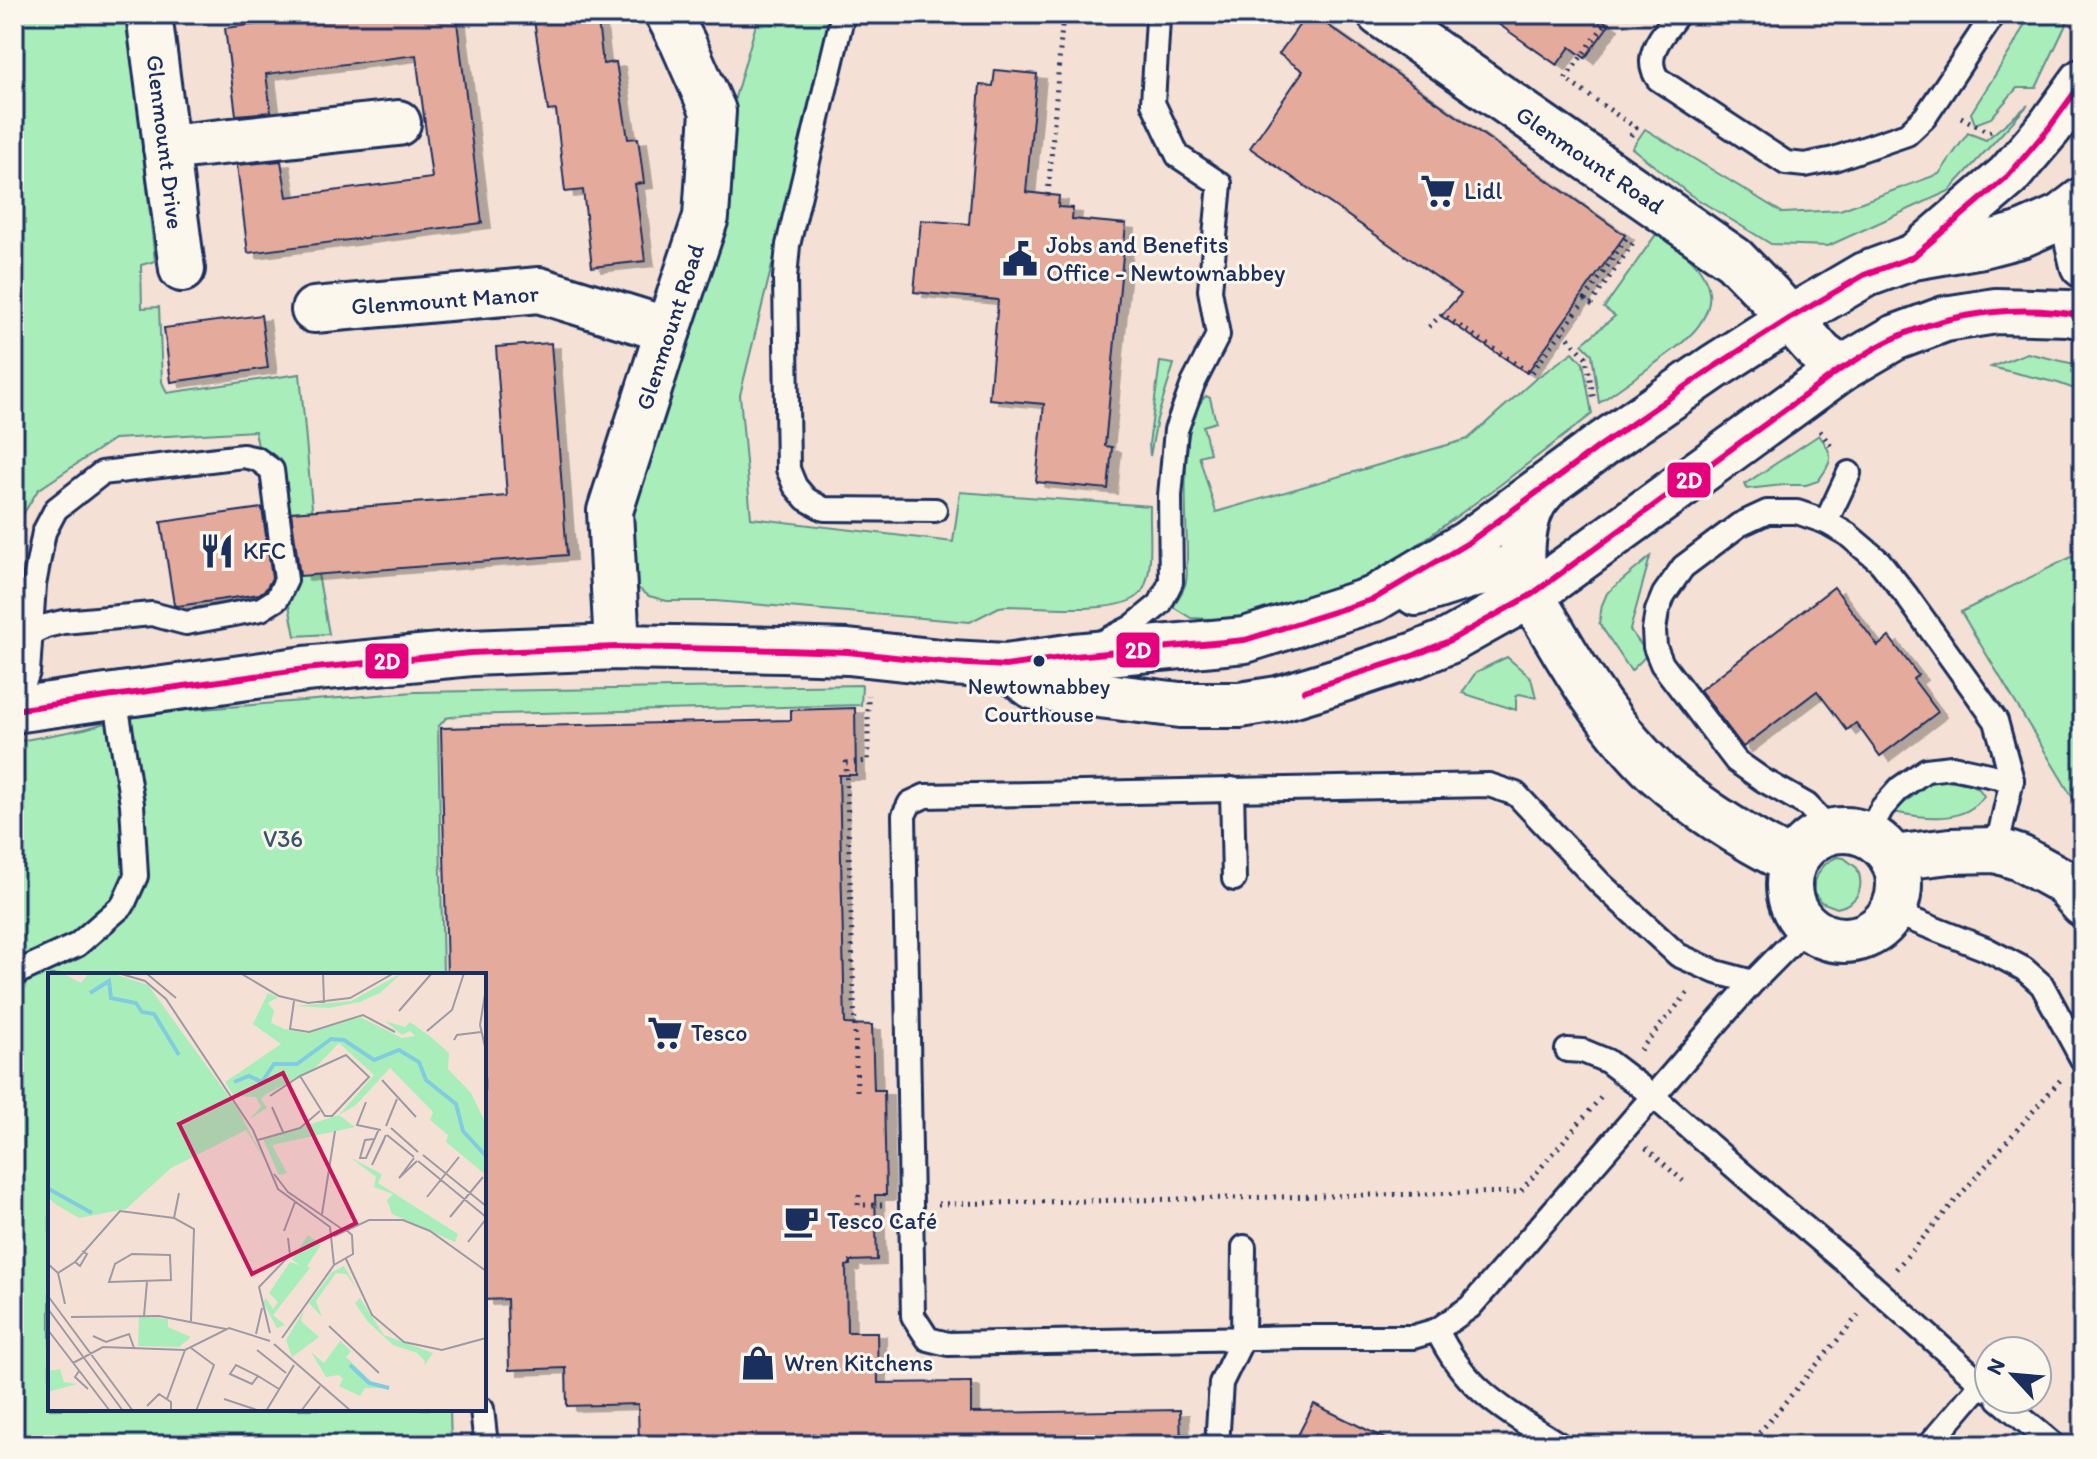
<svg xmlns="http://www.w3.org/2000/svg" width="2097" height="1459" font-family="Itim,sans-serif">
<defs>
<filter id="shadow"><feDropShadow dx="9" dy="5" stdDeviation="0" flood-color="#0004"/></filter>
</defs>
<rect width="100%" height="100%" fill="#f4e0d4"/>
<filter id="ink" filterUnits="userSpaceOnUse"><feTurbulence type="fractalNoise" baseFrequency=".0125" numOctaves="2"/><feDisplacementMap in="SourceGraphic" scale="16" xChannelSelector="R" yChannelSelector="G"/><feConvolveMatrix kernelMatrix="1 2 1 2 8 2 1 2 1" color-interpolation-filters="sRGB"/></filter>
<g filter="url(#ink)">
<g fill="#a9eeba" stroke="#628e8c" stroke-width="2">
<path d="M14,14H128L155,261L141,265L142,308L159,307L162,382L167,393L300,374L318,574L329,634L295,636L255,431L114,439L38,490L14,529Z"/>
<path d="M759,14H834L740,395L751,518L953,542L960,492L1150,506C1149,530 1155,574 1141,593C1123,616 1036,606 1007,606L999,607L970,622L715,601H667L649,596L635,586L623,488Z"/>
<path d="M2030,14H2071L2036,88H2017L1991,118L1975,124L1971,113L2014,45Z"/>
<path d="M2028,105L1949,191L1828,246L1771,244L1689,194L1632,148L1645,129L1783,213L1840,210L1939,174L1968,133L1986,140Z"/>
<path d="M1657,233C1673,244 1694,258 1703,275C1727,316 1678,347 1650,367C1633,379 1616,391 1599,403L1592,354L1582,344L1615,316L1604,308Z"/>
<path d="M1573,352L1583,363L1592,414L1500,485L1381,571L1310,600L1232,620L1191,618L1173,607C1177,600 1183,592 1185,585C1188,578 1186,568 1187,560C1188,522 1176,422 1206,396L1210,398L1216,422L1203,426L1210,453L1199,456L1216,512L1468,439L1534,380Z"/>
<path d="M2027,353L2083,366V392L2058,383L1991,367Z"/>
<path d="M1160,362L1174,364L1157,419L1150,456L1149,444Z"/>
<path d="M1819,435C1835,456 1833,460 1818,481L1806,485H1783L1747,489L1745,484Z"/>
<path d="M2083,551V815L1961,612Z"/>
<path d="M1650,557L1630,630L1648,654L1631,671L1599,623L1602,605L1607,593Z"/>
<path d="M1507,657L1531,678L1536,698L1520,694L1516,695V710L1462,693L1476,672Z"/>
<path d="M862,685L861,705L464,715L446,718L438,727L443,975H50V1409H450L451,1445H14V742L84,729L139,714L415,692Z"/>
<path d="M1948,772L1979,789L1984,796C1964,825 1922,818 1893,812L1924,787Z"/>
<path d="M1837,857L1844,858L1857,868C1865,887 1859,903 1837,908L1821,902L1813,891C1816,874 1821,864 1837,857Z"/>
</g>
<g fill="#e4ab9d" stroke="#1b2f5e" stroke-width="2" filter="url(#shadow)">
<path d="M335,14H456L482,223L248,253L237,165L281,161L287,197L432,178L416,55L266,74L271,112L236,115L225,28Z"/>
<path d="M533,14H597L603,64L616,62L628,139L638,138L644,183L635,184L645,261L592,267L583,190L565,192L556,110L548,111Z"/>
<path d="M1307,14H1312L1625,235L1527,373L1441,316L1461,294L1250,148L1303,71L1279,54Z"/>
<path d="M1484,14H1594L1609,25L1585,58L1570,47L1557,65Z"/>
<path d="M995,70L1037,74L1026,192L1059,196L1058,207L1073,208L1072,219L1126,224L1105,446L1112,447L1108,489L1036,482L1044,404L989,399L998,300L914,292L921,220L969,224L980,85L993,86Z"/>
<path d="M261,315L268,368L171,382L164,328Z"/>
<path d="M551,343L567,555L300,576L291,512L507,496L496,347Z"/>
<path d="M262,508L272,578L266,589L259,594L178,606L174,605L161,522Z"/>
<path d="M1834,587L1878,646L1889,637L1918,675L1913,679L1938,712L1880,756L1856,723L1847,730L1817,691L1743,747L1700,690Z"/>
<path d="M855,708L856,775H839L845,1024L872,1025L874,1090H884L886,1195H875L877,1260L850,1261V1265L846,1266L847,1332H877L878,1383L971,1382V1413L1180,1410L1181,1445H639L638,1404L567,1406L566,1368L509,1370L507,1299L484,1300V975H447L441,728L791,720V710Z"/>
<path d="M1314,1404L1398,1445H1293Z"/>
</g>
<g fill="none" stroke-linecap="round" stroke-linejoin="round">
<g stroke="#1b2f5e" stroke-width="28">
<g id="lane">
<path d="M843,14L788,245L785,278L788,469L795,486L806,499L824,509L935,510"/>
<path d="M1678,14C1664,33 1641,56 1658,79L1786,163L1805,165L1834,159L1907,134L1925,117L1994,14"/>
<path d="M1826,522L1849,473"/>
<path d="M1101,643L1132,627L1160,604L1171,582L1170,496L1176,430L1193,384L1218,335L1210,290L1220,184L1178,156L1153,103L1158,19L1161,14"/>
<path d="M14,710L28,672L34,585L44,532L56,509L102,473L243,456L257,459L272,470L286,580L277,599L261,609L186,623L152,614L63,622L46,626L31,633"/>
<path d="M1232,789L1234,879"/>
<path d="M1832,831L1807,805L1763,780L1736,761L1662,664L1655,647L1654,630L1657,611L1664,594L1683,567L1739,525L1767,512H1797L1826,522L1847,534L1880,562L1906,595L1996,721L2012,780L1996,850"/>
<path d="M1867,835L1882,808L1900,788L1926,770L1952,767L2012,780"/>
<path d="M1892,912L1986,949L2024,969L2042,985L2083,1061"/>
<path d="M14,974L77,945L123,905L136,876L132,804L115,695"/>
<path d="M1753,982L1716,972L1678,955L1600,883L1516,794L1489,785L925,796L910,803L904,815L913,1316L928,1339L948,1344L1303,1337H1413L1437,1330L1470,1307L1720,1019L1753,982L1807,927"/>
<path d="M1567,1050L1583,1051L1607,1061L1653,1096L1777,1204L1846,1262L1989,1390"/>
<path d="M1437,1330C1466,1391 1505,1410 1560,1445"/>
<path d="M1999,1399L2054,1445"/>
<path d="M482,1409L486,1445"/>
<path d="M1217,1445L1221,1383L1243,1338L1244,1247"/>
<path d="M1929,1445L1982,1383"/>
</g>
</g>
<g stroke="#1b2f5e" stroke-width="50">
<g id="street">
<path d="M149,14L182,269"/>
<path d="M1380,14L1734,259L1770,296L1821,354L1841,369"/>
<path d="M166,148L398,123"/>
<path d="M314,310L539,290L668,330"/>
<path d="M1546,487C1541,493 1535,499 1532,506C1524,522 1521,548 1523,566C1525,590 1541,611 1553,632C1582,682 1615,733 1657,773C1698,810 1744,838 1793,863"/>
<path d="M617,647L610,511L668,330L706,217L713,111L683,43L668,14"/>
<circle cx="1844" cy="885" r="55"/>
<path d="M1892,858L1950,851L1996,850L2020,858L2064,882L2083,904"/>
</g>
</g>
<g stroke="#1b2f5e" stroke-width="50">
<g id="secondary">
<path d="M2083,213L2077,239L2083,265"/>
<path d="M1915,256L2008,176L2049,128L2083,81"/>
<path d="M1416,593L1469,576L1523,566"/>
<path d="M1006,666L1034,687L1180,705H1240L1278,699L1334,682L1415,655L1449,641L1531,595L1841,369L1894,338L1945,319L1996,311L2068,313L2083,316"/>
<path d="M14,710L305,669L471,653L617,647L783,650L848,652L950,663L1006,666L1075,656L1245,640L1374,599L1468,543L1600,446L1714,367L1789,319L1864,275L1913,257L1982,245L2020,235L2061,217L2083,200"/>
</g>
</g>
<g stroke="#1b2f5e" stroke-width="5" stroke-dasharray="2 6" stroke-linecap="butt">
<path d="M1593,16L1605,24L1565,79L1636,128L1629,138"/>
<path d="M1961,117L1988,132L1991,131"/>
<path d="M1048,195L1063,14"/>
<path d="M1585,300L1629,234"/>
<path d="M1429,327L1442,314L1531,374L1585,300L1591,304L1635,240"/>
<path d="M1563,332L1586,357L1594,401"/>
<path d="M1820,431L1833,449"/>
<path d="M1640,1050L1690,990"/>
<path d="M857,1091L846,763L868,761V695"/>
<path d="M1646,1148L1683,1181"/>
<path d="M859,1195L858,1205H884"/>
<path d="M938,1204L1520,1192L1603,1095"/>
<path d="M1896,1269L2062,1078"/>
<path d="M1749,1445L1862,1311"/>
</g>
<use href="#lane" stroke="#fbf7ec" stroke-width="22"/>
<use href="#street" stroke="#fbf7ec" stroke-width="44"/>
<use href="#secondary" stroke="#fbf7ec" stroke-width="44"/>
<g stroke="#fbf7ec" stroke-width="12">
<g id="bus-1">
<path d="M1304,691L1415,655L1449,641L1531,595L1841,369C1859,359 1876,346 1895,338C1950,312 2023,304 2083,316"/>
<path d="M14,710L305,669L471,653L617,647L783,650L848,652L950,663L1006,666L1075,656L1245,640L1374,599L1468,543L1600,446L1714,367L1789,319L1864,275L1913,257L2008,176L2049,128L2083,81"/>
</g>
</g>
<use href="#bus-1" stroke="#e5007d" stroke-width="6"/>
</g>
</g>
<defs>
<g id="supermarket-bare" transform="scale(2.76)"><path d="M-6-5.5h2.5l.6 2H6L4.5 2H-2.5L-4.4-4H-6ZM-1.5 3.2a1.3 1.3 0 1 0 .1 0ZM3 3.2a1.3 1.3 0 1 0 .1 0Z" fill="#1b2f5e" stroke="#fbf7ec" stroke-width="2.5" paint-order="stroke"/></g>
<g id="civic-bare" transform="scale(2.76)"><path d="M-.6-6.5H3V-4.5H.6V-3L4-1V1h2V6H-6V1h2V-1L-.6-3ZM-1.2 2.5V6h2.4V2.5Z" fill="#1b2f5e" stroke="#fbf7ec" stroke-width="2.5" paint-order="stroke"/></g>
<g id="restaurant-bare" transform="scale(2.76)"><path d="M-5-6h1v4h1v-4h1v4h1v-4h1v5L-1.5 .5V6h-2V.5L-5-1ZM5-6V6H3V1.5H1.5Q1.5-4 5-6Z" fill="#1b2f5e" stroke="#fbf7ec" stroke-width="2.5" paint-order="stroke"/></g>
<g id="cafe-bare" transform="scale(2.76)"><path d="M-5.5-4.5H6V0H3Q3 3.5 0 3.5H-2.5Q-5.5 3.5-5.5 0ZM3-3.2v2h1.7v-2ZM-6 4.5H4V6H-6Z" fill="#1b2f5e" stroke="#fbf7ec" stroke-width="2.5" paint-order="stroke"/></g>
<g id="shop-bare" transform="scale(2.76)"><path d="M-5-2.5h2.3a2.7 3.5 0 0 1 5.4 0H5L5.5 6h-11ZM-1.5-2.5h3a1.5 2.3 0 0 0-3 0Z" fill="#1b2f5e" stroke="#fbf7ec" stroke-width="2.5" paint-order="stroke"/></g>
</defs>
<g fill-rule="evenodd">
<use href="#supermarket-bare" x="1438" y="191"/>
<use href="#civic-bare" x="1020" y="259"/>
<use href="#restaurant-bare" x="217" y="551"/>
<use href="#supermarket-bare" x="665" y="1033"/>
<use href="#cafe-bare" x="801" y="1221"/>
<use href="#shop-bare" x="758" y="1363"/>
</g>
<circle fill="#1b2f5e" stroke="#fbf7ec" stroke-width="3" cx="1039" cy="661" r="7"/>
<g text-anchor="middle" stroke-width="6" stroke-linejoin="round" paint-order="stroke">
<g font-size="22" fill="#1b2f5e" stroke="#fbf7ec">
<text x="1039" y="694">Newtownabbey<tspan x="1039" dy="28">Courthouse</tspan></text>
</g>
<g font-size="24" fill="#1b2f5e" stroke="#fbf7ec">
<text transform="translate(165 142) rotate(83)" y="8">Glenmount Drive</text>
<text transform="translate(1590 160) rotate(34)" y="8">Glenmount Road</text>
<text transform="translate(445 300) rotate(-4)" y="8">Glenmount Manor</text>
<text transform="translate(670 327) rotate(-72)" y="8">Glenmount Road</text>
</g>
<g font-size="24" fill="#1b2f5e" stroke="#fbf7ec" text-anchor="start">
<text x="1464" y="199">Lidl</text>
<text x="1046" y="253">Jobs and Benefits<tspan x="1046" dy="28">Office - Newtownabbey</tspan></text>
<text x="243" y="559">KFC</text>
<text x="691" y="1041">Tesco</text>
<text x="827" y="1229">Tesco Café</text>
<text x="784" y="1371">Wren Kitchens</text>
</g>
<g font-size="24" fill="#375570" stroke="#fbf7ec">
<text x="283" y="847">V36</text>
</g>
</g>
<g transform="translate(48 973)">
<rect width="438" height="438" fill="#f4e0d4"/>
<path d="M0,0H14L33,10L41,0H63L100,12L189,135L216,186L198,157L123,195L78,236L31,245L7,231L0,224ZM354,0L332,20L312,29L281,35L247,33L303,28ZM220,20L230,24L220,30L226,38L223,50L237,56L258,60L312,44L354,65L367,63L362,58L354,62L337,48L357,54L362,49L383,64L401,80L400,96L423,120L438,151V202L398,169L400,162L382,147L385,139L342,95L308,132L291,142L307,154L224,172L239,200L231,202L215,166L291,142L326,102L291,70L266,96L218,121L213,126L219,135L201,146L213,134L208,124L186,123L177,109L233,71L205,51ZM303,185L334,201L330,210L410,261L407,269L344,241L339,227L345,221L326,214L328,204ZM260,262L273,272L259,293L262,295L225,342L237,352L229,355L215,329L218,325L225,336L230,329L221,320L242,289L251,292L244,286ZM296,293L309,316L298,301L288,300L268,328L274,344L261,330L284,299ZM312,325L336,362L385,380L376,393L377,388L369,380L345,372L320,349L307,330ZM256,337L253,348L271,364L244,384L238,367ZM91,344L120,346V354L143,364L131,374L90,373ZM292,368L303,378L298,384L324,409L343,415H317L312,423L291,413L295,406L291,402L278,404L263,379L276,390ZM12,396L16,409L29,411L0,419V398Z" fill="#a9eeba"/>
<path fill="none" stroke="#81cce1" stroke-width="4" d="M42,20L61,8L63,25L88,30L94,39L106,41L131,82M186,109L201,103L214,109L226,91H249L283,66L296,67L326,87L351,77L371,89L378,107L408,131L415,158L438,183M1,216L44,240M302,392L321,410L341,415"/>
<path fill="none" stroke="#9d99a5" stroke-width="2" d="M70,0L97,8L118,26L205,157L230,216L282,254L286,292M98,0L128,25M192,0L231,23L260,30L302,25L346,0M275,0L276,30M438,15L432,52L438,78M246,28L242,56L261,59L315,42L347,59M351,38L384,0M379,58L404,37L416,0M406,67L409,62L433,59M298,82L321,104L284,143H277L252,103ZM334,107L368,144M222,123L252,103M318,129L309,152L333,157M224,134L235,159M338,153L349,126M343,155L370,179M339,162L366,184M326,166L317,167L312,185H318L331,156M210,167L252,155L272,138M336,167L324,192L338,162M375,182L438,233M366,185L351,205L369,188M370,188L438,244M226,201L240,219L294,256M131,220L126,245L146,256L143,348M379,224L411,184M274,241L287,158M402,244L435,204M236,258L247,229M286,263L321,247H355L382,258L438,298M420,269L438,246M84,281L122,282L123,307L61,309L67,291ZM298,286L324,342L356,369L394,377L438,365M27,289L32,293L39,281L34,278M0,291L10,300L17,331M10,300L27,289L72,238L126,245M0,323L85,438M0,336L75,438M96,343L99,309M23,344L111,343L178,356M281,353L331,400M0,357L62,438M222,360L211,314L242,282L240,265M208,361L214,335M45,363L58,369L81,361L86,375M234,365L286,292L305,281L304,262L297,256M226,371L303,438M143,375L166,392L148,438M209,377L238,400M25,390L55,374L137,377L181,355L222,368M31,398L27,404L40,416M210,403L188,392L182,401L204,411L210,403L231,416M119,426L137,377M176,426L212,438M99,433L111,421L123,429V438M218,438L246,392M253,438L272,413"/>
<path fill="#c2185b" fill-opacity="0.15" stroke="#c2185b" stroke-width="4" d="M235,100L308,250L204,301L131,151Z"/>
<rect width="438" height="438" fill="none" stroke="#1b2f5e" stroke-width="4"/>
</g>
<g stroke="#fbf7ec" stroke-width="3">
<rect x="1666" y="461" width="46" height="38" rx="8" fill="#e5007d"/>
<rect x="1115" y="631" width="46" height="38" rx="8" fill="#e5007d"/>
<rect x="364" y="642" width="46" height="38" rx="8" fill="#e5007d"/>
</g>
<g font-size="22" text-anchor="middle" font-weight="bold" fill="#fff">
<text x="1689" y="488">2D</text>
<text x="1138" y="658">2D</text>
<text x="387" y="669">2D</text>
</g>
<rect width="2097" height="1459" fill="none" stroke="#fbf7ec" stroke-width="48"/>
<rect x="24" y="24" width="2049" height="1411" fill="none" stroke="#1b2f5e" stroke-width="3" filter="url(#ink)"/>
<g transform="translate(2013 1375) rotate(296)"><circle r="38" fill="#fbf7ec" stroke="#a1a7b3" stroke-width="2"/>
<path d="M0-6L14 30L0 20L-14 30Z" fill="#1b2f5e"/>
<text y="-12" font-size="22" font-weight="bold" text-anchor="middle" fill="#1b2f5e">N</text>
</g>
</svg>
